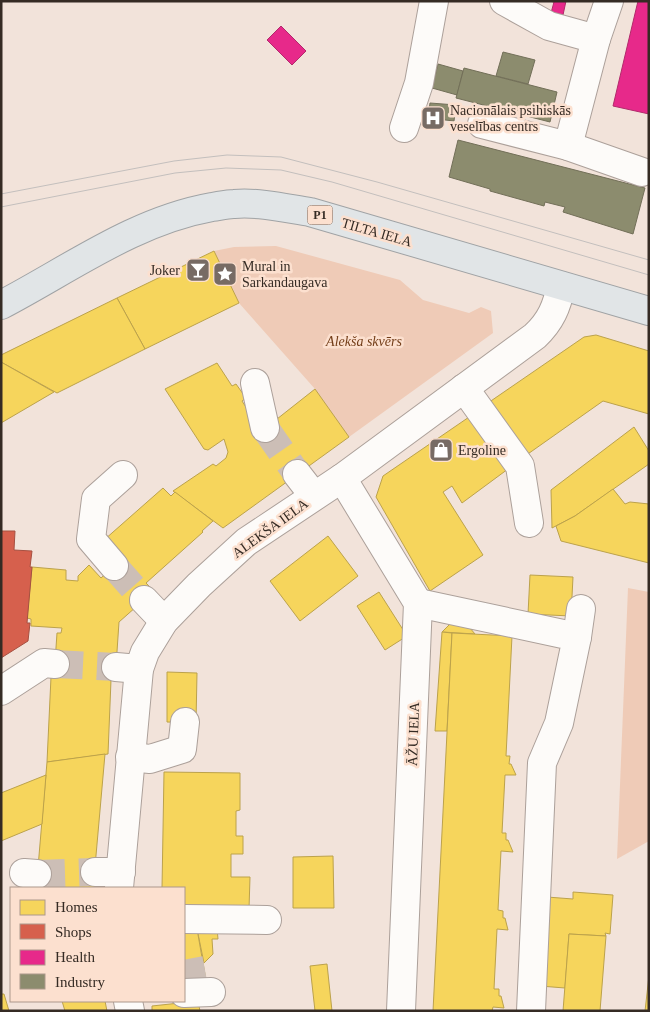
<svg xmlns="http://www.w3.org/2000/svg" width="650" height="1012" font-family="'Times New Roman',serif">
<rect width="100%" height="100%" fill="#f2e3da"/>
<g fill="#efcbb7">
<path d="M276,246L400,280L423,300L469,313L481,307L491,311L493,333L349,437L315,389L239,303L214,251L234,247Z"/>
<path d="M628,588L649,592V841L617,859Z"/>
</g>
<g fill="#f6d55c" stroke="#bca24b">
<path d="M214,251L239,303L145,349L117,298Z"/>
<path d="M117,298L145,349L57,393L1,362V355Z"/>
<path d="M596,335L649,351V414L603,401L525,456L485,405L584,337Z"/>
<path d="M1,362L54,392L1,423Z"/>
<path d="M217,363L232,386L236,384L246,398L242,401L253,418L258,434L315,389L349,437L223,528L173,491L213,464L216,466L226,458L228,452L224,439L208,450L204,449L165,389Z"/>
<path d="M472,415L508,469L462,503L452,486L443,492L483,555L430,591L376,497L383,476Z"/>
<path d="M634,427L649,451V464L575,516L552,528L551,490Z"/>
<path d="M163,488L171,496L175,492L213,521L202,531L203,532L146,583L154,591L119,622L115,681L111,680L108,754L47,762L51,677H54L57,633H61L62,628L31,626V619L27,618L32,567L66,570V580L78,581V576L89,565L101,578L121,560L104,540Z"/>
<path d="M613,489L625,504L630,502L649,504V563L561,541L556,526L575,516Z"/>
<path d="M328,536L358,576L300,621L270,581Z"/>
<path d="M530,575L573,577L571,616L528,614Z"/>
<path d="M379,592L407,636L385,650L357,606Z"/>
<path d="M459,615L475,634L442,632Z"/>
<path d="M442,632L452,633L447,731H435Z"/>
<path d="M452,633L512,636L506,756H510L509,764H511L516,775H505L502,833H506V840H508L513,852L501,851L498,910L503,911V918H505L508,930L497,929L494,989H499V996H501L504,1008L493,1007L492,1011H433Z"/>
<path d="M167,672L197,673L196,723L167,722Z"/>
<path d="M105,754L94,878H96L95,888H33L34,880L37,879L47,762Z"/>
<path d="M164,772L240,773V810L236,811V836H243V854H231V877H250L249,909L184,908V888H162Z"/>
<path d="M46,775L42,824L1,841V793Z"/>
<path d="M333,856L334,908H293V857Z"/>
<path d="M573,892L613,895L610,934L605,933L606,936L569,934L565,988L540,986L547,897L573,899Z"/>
<path d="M217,928L218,939H212L213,954L204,963L197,929Z"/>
<path d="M184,929H197L206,980L184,982Z"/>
<path d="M569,934L606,936L600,1011H563Z"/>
<path d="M327,964L332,1011H315L310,966Z"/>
<path d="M649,976V1011H645Z"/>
<path d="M1,994H4L9,1011H1Z"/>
<path d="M62,1001H105L107,1011H65Z"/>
<path d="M198,1001L200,1011H152V1006Z"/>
</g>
<path fill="#d6604d" stroke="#a65041" d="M1,531H15L14,550L32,551L30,567H32L27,623H30L28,641L1,658Z"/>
<g fill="#e7298a" stroke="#b22a6b">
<path d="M549,1H566L563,15L551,13L554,2Z"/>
<path d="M638,1H649V114L613,106Z"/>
<path d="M281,26L306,51L292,65L267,40Z"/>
</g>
<g fill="#8c8c6e" stroke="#726f58">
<path d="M503,52L535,60L528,84L496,76Z"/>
<path d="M438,64L463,71L457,95L432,88Z"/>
<path d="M464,68L557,92L550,122L456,98Z"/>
<path d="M430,103L456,105L454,121L428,118Z"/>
<path d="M458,140L645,188L633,234L563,212L565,207L545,202L544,206L490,191V189L449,177Z"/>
</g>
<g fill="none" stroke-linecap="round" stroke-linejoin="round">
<g stroke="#ccbeb6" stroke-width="28" stroke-dasharray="28 14" stroke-linecap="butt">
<path d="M265,428L297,474"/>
<path d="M114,566L144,600"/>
<path d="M55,664L116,667"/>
<path d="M37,874L95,872"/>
<path d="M184,974L205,970"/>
</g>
<g stroke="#aca09a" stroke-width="30">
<g id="minor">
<path d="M504,1L549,26L596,39"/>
<path d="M482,124L568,146L642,172"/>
<path d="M404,128L419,83L434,1"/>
<path d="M568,146L596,39L609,1"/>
<path d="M255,383L265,428"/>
<path d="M464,388L520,466L529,523"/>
<path d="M297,474L314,496"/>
<path d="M342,478L418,603L401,1011"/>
<path d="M114,566L91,539L96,499L123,475"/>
<path d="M144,600L164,621"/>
<path d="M418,603L577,637L559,723L542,763L531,1011"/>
<path d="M577,637L581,609"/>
<path d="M116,667L139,669"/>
<path d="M1,691L44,663L55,664"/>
<path d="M130,757L150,759L182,749L185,722"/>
<path d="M95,872H121"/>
<path d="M24,873L37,874"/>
<path d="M119,888L139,669L145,652L164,621L199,585L246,542L342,478L535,336C551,321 557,306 561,286"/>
<path d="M184,919L267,920"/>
<path d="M184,993L211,992"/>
<path d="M128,1001L130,1011"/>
</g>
</g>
<g stroke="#a0a3a5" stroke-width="30">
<path id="major" d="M1,305C70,269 134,221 212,207C219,206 227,204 234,204C260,202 285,208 310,212L649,311"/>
</g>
<use href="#minor" stroke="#fdfbf9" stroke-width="28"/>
<use href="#major" stroke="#e1e5e7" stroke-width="28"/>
<g stroke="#c3bfbd" stroke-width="1">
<path d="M1,194L174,161L227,155L281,157L377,182L649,260"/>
<path d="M1,207L175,173L226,168L281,170L332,182L649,275"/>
</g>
</g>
<defs>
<g id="hospital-square" transform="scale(1.25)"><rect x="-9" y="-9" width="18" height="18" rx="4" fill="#776b64" stroke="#fce0cf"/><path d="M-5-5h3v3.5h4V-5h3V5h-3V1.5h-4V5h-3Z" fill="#fff"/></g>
<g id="bar-square" transform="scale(1.25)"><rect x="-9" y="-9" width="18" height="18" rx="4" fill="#776b64" stroke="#fce0cf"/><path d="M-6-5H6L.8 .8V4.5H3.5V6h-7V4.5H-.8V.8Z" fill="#fff"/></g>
<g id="sight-square" transform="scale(1.25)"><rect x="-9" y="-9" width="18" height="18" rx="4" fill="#776b64" stroke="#fce0cf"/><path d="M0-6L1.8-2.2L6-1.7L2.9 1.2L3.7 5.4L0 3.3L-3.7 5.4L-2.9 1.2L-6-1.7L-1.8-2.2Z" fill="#fff"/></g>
<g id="shop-square" transform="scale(1.25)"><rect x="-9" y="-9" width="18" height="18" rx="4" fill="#776b64" stroke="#fce0cf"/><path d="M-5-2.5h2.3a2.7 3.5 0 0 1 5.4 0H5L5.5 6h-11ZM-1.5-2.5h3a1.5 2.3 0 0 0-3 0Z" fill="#fff"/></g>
</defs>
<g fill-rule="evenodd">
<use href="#hospital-square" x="433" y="118"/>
<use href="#bar-square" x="198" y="270"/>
<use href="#sight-square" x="225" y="274"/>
<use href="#shop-square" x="441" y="450"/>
</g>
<g text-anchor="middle" stroke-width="5" stroke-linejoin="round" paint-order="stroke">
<rect fill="#fce0cf" stroke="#716157" stroke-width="1" x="307.5" y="205.5" width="25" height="19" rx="4"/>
<g font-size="12" font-weight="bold" fill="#352b24">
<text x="320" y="219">P1</text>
</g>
<g font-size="14" fill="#352b24" stroke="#fce0cf" text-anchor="start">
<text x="450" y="115">Nacionālais psihiskās<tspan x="450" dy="16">veselības centrs</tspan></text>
<text x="242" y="271">Mural in<tspan x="242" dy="16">Sarkandaugava</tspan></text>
<text x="180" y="275" text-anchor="end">Joker</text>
<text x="458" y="455">Ergoline</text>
</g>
<g font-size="14" fill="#352b24" stroke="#fce0cf">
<text transform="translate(377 232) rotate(16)" y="5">TILTA IELA</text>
<text transform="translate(270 528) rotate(-36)" y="5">ALEKŠA IELA</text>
<text transform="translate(413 734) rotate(-88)" y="5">ĀŽU IELA</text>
</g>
<g font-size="14" font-style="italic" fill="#743e19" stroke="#fce0cf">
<text x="364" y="346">Alekša skvērs</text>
</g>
</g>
<rect width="650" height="1012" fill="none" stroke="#352b24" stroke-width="5"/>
<rect x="10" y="887" width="175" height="115" fill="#fce0cf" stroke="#ac988b"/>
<rect x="20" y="900" width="25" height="15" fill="#f6d55c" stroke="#ac988b"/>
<text x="55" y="912" font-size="15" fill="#352b24">Homes</text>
<rect x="20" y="924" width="25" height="15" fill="#d6604d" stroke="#ac988b"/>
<text x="55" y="937" font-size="15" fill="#352b24">Shops</text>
<rect x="20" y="950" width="25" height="15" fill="#e7298a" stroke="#ac988b"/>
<text x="55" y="962" font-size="15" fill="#352b24">Health</text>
<rect x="20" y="974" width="25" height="15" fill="#8c8c6e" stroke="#ac988b"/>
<text x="55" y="987" font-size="15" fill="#352b24">Industry</text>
</svg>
